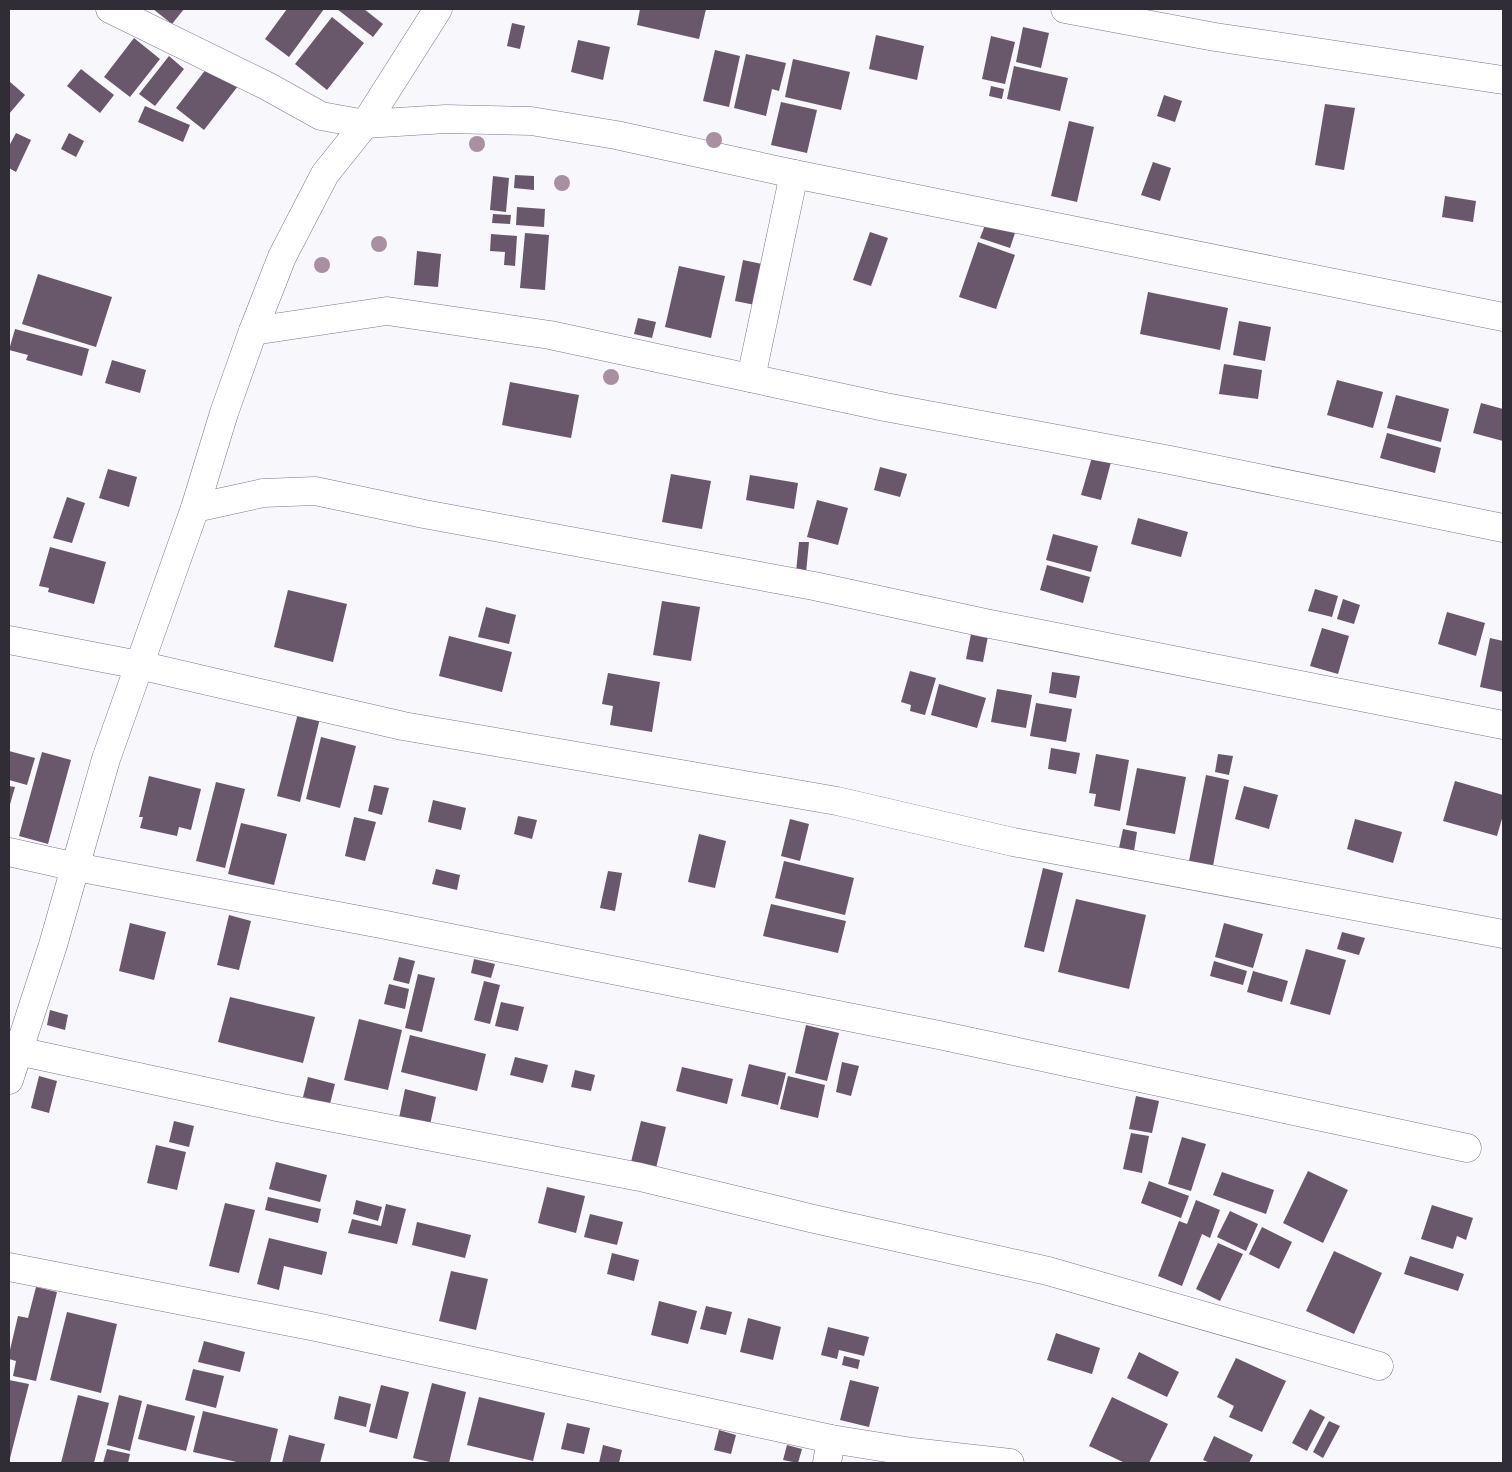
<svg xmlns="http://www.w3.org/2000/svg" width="1512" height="1472" font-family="'Noto Sans',sans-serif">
<rect width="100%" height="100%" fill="#f8f7fc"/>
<g fill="#69586b">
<path d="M153,9H184L172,24Z"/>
<path d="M287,9H324L289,57L265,39Z"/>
<path d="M337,9H364L383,24L373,37Z"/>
<path d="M640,9H706L699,39L637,25Z"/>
<path d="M332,17L364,43L327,90L295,64Z"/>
<path d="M512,23L525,26L520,49L507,46Z"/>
<path d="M1023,27L1049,33L1041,68L1016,62Z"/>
<path d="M876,35L924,46L917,80L869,69Z"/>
<path d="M991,36L1015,42L1005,84L982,79Z"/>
<path d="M134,38L160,59L130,97L104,77Z"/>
<path d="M578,40L610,47L603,80L571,72Z"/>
<path d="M715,50L740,56L729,107L703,101Z"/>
<path d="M746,54L786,63L779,91L772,89L766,116L734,108Z"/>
<path d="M169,56L184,69L155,106L139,94Z"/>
<path d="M793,59L850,72L841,110L785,97Z"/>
<path d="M210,64L238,86L204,130L176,108Z"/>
<path d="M1014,66L1068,78L1060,111L1007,99Z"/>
<path d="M81,69L114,95L100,113L67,86Z"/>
<path d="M9,81L25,95L9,114Z"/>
<path d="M991,86L1004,89L1002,99L989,96Z"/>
<path d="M1164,95L1182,101L1175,122L1157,116Z"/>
<path d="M781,102L817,110L807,153L771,145Z"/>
<path d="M1325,104L1355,108L1344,170L1315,165Z"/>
<path d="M145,106L190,125L183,142L138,122Z"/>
<path d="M1069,121L1094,127L1077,202L1051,196Z"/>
<path d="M16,133L31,140L16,172L9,168V146Z"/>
<path d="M69,133L84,141L76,157L61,149Z"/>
<path d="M1153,162L1171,168L1160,201L1141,195Z"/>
<path d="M515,175L534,176V190L514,188Z"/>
<path d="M493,176L509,178L506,212L490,210Z"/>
<path d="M1445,196L1476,201L1473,222L1442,217Z"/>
<path d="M517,207L545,209L544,227L516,225Z"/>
<path d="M493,214L511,215L510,224L492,223Z"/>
<path d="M987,220L1016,230L1010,248L980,238Z"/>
<path d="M870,232L888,238L871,286L853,280Z"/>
<path d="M525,233L549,235L545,290L520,288Z"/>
<path d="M491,234L517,236L515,266L504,265L505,252L490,251Z"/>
<path d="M978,242L1015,255L996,309L959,297Z"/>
<path d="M417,251L441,254L438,287L414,285Z"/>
<path d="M743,260L762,264L755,305L735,301Z"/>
<path d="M679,266L725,276L711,338L665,327Z"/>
<path d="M38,274L112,297L96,347L22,324Z"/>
<path d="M1148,292L1228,308L1220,350L1140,334Z"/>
<path d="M638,318L656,322L652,338L634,334Z"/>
<path d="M1239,321L1271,327L1265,361L1233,355Z"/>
<path d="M15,329L89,349L82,376L26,360L28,355L9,350Z"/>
<path d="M112,360L146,370L140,393L105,383Z"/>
<path d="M1224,364L1262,370L1258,399L1219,394Z"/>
<path d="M1337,380L1383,392L1373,428L1327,415Z"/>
<path d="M510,382L579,395L571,438L502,425Z"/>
<path d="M1396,395L1449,409L1441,442L1387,428Z"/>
<path d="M1481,403L1503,409V441L1473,433Z"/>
<path d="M1387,433L1441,448L1435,473L1380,458Z"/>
<path d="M1092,457L1111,462L1101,500L1081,495Z"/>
<path d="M880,467L907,474L900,497L874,490Z"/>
<path d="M108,469L137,477L129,507L99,498Z"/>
<path d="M671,474L711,481L702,529L662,522Z"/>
<path d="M750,475L798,483L794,509L746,500Z"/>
<path d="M67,497L85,503L72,543L53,538Z"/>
<path d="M817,500L848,508L838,545L807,537Z"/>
<path d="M1138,518L1188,532L1181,557L1131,544Z"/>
<path d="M1053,534L1098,546L1091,572L1046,560Z"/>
<path d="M799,542H809L806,573L796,572Z"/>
<path d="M50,547L106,562L94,604L48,592L49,588L39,586Z"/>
<path d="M1047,565L1090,577L1083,603L1040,590Z"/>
<path d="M1315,589L1338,596L1332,617L1308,611Z"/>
<path d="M288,590L347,604L333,662L274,647Z"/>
<path d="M1343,599L1360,605L1354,624L1337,619Z"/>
<path d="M662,601L700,607L691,661L653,655Z"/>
<path d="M486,607L516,615L509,644L478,637Z"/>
<path d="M1447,612L1485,623L1476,656L1438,644Z"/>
<path d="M1322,628L1349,636L1338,674L1310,666Z"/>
<path d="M971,634L988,636L983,662L966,659Z"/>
<path d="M449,636L512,652L502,692L439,676Z"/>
<path d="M1490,638L1503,641V692L1480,687Z"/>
<path d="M910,671L936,678L925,715L910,711L911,705L901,702Z"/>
<path d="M1052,672L1080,676L1076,698L1049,693Z"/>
<path d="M608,673L660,682L652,732L610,725L613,706L602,704Z"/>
<path d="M939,684L986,698L977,728L931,715Z"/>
<path d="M997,689L1032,695L1026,728L991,722Z"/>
<path d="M1036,703L1072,709L1066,742L1030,736Z"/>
<path d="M298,713L320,718L300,802L277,796Z"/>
<path d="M321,737L356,746L340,808L306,799Z"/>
<path d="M1051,748L1080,753L1076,774L1048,769Z"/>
<path d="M9,751L35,758L27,785L9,780Z"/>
<path d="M42,752L71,760L48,844L19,836Z"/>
<path d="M1096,754L1129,760L1120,811L1094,806L1096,794L1089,793Z"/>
<path d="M1218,754L1233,756L1229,775L1215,772Z"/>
<path d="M1137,768L1186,777L1175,834L1126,825Z"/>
<path d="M1206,775L1229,780L1213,866L1189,861Z"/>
<path d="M149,776L201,789L191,830L179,827L177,836L140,828L143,817H139Z"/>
<path d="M1455,781L1503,795V815L1497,836L1443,821Z"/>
<path d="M216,782L245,789L225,868L196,861Z"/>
<path d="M374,785L389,788L382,815L368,811Z"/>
<path d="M9,786L15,787L9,808Z"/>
<path d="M1244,786L1278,795L1269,829L1235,819Z"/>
<path d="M433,800L466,808L461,830L428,822Z"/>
<path d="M518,816L537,820L532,839L514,834Z"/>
<path d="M354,817L376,822L365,861L345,856Z"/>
<path d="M790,819L809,824L800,861L781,856Z"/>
<path d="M1355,819L1402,832L1393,863L1347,849Z"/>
<path d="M241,823L287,834L274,885L228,874Z"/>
<path d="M1123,829L1137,832L1134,851L1119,848Z"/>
<path d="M699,834L726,841L715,888L688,882Z"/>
<path d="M784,861L854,878L845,915L775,898Z"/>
<path d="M1043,868L1063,873L1044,952L1024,947Z"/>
<path d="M436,869L460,875L457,890L432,884Z"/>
<path d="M608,871L622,873L615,911L600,908Z"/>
<path d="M1076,899L1146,915L1129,989L1058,972Z"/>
<path d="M771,904L846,921L838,953L763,936Z"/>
<path d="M229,915L251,921L239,970L217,965Z"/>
<path d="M130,923L166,932L154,980L119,971Z"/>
<path d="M1224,923L1263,934L1253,968L1215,957Z"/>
<path d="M1342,932L1365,938L1359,955L1337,949Z"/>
<path d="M1306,949L1346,960L1330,1015L1290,1004Z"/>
<path d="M399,957L415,961L409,984L393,980Z"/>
<path d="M474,959L495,964L491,978L471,973Z"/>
<path d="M1214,961L1247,971L1243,985L1210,976Z"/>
<path d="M1253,971L1288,981L1282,1002L1247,992Z"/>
<path d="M418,974L435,978L422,1032L405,1028Z"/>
<path d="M484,981L500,985L490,1024L474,1020Z"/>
<path d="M389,984L409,989L405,1009L384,1004Z"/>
<path d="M230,997L315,1017L303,1063L218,1042Z"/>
<path d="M501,1002L524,1007L518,1031L495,1026Z"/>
<path d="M50,1010L68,1015L65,1030L47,1025Z"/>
<path d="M359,1019L402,1030L388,1090L344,1080Z"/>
<path d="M806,1025L839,1033L827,1081L795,1073Z"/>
<path d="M410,1035L486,1054L477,1091L401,1072Z"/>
<path d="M515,1057L548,1065L543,1083L510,1075Z"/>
<path d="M842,1062L859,1066L851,1096L836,1092Z"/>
<path d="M749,1064L786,1073L778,1105L741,1096Z"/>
<path d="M682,1067L733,1079L727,1104L676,1091Z"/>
<path d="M575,1070L595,1075L591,1091L571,1087Z"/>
<path d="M39,1076L57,1081L49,1113L31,1108Z"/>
<path d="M788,1076L825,1085L818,1118L780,1109Z"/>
<path d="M308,1077L335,1084L330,1104L303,1097Z"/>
<path d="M405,1089L436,1097L430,1125L399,1118Z"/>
<path d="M1136,1096L1159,1101L1152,1133L1129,1129Z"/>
<path d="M174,1121L194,1126L189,1147L169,1142Z"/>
<path d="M641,1121L666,1127L656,1168L631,1162Z"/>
<path d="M1131,1133L1149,1136L1142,1173L1123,1169Z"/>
<path d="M1182,1137L1206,1144L1191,1191L1168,1184Z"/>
<path d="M156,1145L186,1152L177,1190L147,1183Z"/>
<path d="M276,1162L327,1175L320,1202L269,1189Z"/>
<path d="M1308,1171L1348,1190L1323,1243L1283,1223Z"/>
<path d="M1222,1172L1274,1190L1266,1214L1213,1195Z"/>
<path d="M1149,1181L1189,1196L1181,1218L1141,1203Z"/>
<path d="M547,1187L585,1196L576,1233L538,1223Z"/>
<path d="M268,1197L321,1209L318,1223L265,1210Z"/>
<path d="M356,1200L382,1207L378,1221L353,1214Z"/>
<path d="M1196,1200L1220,1210L1210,1238L1202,1234L1182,1286L1158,1276L1179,1221L1187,1224Z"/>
<path d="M225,1203L255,1210L239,1273L209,1266Z"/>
<path d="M386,1204L406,1209L397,1244L348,1233L352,1219L381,1226Z"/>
<path d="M1432,1205L1473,1218L1466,1240L1457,1236L1453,1249L1421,1239Z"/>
<path d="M1230,1211L1258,1224L1246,1251L1217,1237Z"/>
<path d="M590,1214L623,1222L617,1245L584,1237Z"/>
<path d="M417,1222L471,1235L465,1258L412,1245Z"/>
<path d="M1262,1227L1292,1242L1279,1269L1249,1254Z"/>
<path d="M269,1238L327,1252L322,1275L284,1266L279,1290L257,1284Z"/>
<path d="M1218,1243L1243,1254L1220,1301L1196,1289Z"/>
<path d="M1334,1251L1382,1273L1354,1334L1306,1311Z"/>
<path d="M612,1253L639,1260L634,1281L607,1274Z"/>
<path d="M1410,1256L1464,1274L1458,1291L1404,1274Z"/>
<path d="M451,1271L488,1279L476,1330L439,1321Z"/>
<path d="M36,1287L57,1292L36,1381L13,1376L16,1361L9,1359V1354L18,1316L28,1318Z"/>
<path d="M659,1301L697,1311L688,1344L651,1335Z"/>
<path d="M706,1306L732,1312L726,1335L700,1329Z"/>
<path d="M67,1312L117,1324L101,1393L50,1380Z"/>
<path d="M748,1318L781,1327L773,1360L740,1352Z"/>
<path d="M828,1327L869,1337L864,1356L839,1350L837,1359L821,1355Z"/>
<path d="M1056,1333L1100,1348L1092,1374L1047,1360Z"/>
<path d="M204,1341L245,1352L240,1372L198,1362Z"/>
<path d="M1139,1352L1179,1372L1167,1397L1127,1378Z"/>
<path d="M844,1356L860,1360L858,1369L842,1365Z"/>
<path d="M1236,1358L1286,1381L1262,1432L1229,1417L1234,1406L1217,1397Z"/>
<path d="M193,1369L224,1376L216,1408L185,1400Z"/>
<path d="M9,1380L29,1384L9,1462Z"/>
<path d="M850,1380L879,1387L869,1427L840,1420Z"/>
<path d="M432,1383L466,1392L449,1463H434L413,1458Z"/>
<path d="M381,1385L409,1392L397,1439L369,1432Z"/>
<path d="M78,1395L109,1403L94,1463H61Z"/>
<path d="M119,1395L142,1401L130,1451L107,1445Z"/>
<path d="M339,1396L371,1404L366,1427L334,1419Z"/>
<path d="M479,1397L545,1413L533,1461L467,1445Z"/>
<path d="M1112,1397L1168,1424L1149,1463H1125L1089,1446Z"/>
<path d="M147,1404L195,1416L186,1451L138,1439Z"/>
<path d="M1310,1409L1325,1417L1307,1451L1292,1443Z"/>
<path d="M203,1411L278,1429L270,1463H241L193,1452Z"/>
<path d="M1329,1421L1340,1426L1323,1458L1313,1452Z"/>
<path d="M567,1423L590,1428L584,1454L561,1449Z"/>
<path d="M719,1430L736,1435L731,1454L714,1450Z"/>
<path d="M289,1435L325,1444L320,1463H282Z"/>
<path d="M1214,1436L1253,1455L1249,1463H1210L1203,1460Z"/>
<path d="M603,1445L622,1450L619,1463H599Z"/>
<path d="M787,1445L802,1449L798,1463L783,1460Z"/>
<path d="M107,1449L130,1454L128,1463H103Z"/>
</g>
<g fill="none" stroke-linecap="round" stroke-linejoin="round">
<g stroke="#7e758d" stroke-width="29">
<g id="minor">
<path d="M110,9L267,86L321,116L365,124L446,119L531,121L616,135L794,174L1503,317"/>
<path d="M1065,9L1215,37L1503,80"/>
<path d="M253,331L387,311L550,335L885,407L1170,460L1503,528"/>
<path d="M751,378L794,174"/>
<path d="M195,508L263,493L315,491L424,514L814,586L985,623L1503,725"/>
<path d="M9,640L139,665L403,726L837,801L1013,842L1503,934"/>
<path d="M9,852L76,867L381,924L939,1035L1467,1148"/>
<path d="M18,1051L282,1108L640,1177L814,1219L1048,1271L1379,1366"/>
<path d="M9,1080L53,945L106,759L195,508L224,413L253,331L282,257L325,174L365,124L438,9"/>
<path d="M9,1267L316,1327L831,1439L912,1452L1010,1463"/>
<path d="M827,1463L831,1439"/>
</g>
</g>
<use href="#minor" stroke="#fff" stroke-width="28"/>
</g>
<g fill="#a890a1">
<circle cx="714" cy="140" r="8"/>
<circle cx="477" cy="144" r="8"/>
<circle cx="562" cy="183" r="8"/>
<circle cx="379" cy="244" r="8"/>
<circle cx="322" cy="265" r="8"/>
<circle cx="611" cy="377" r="8"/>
</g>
<rect width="1512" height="1472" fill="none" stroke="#312d37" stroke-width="20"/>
</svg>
